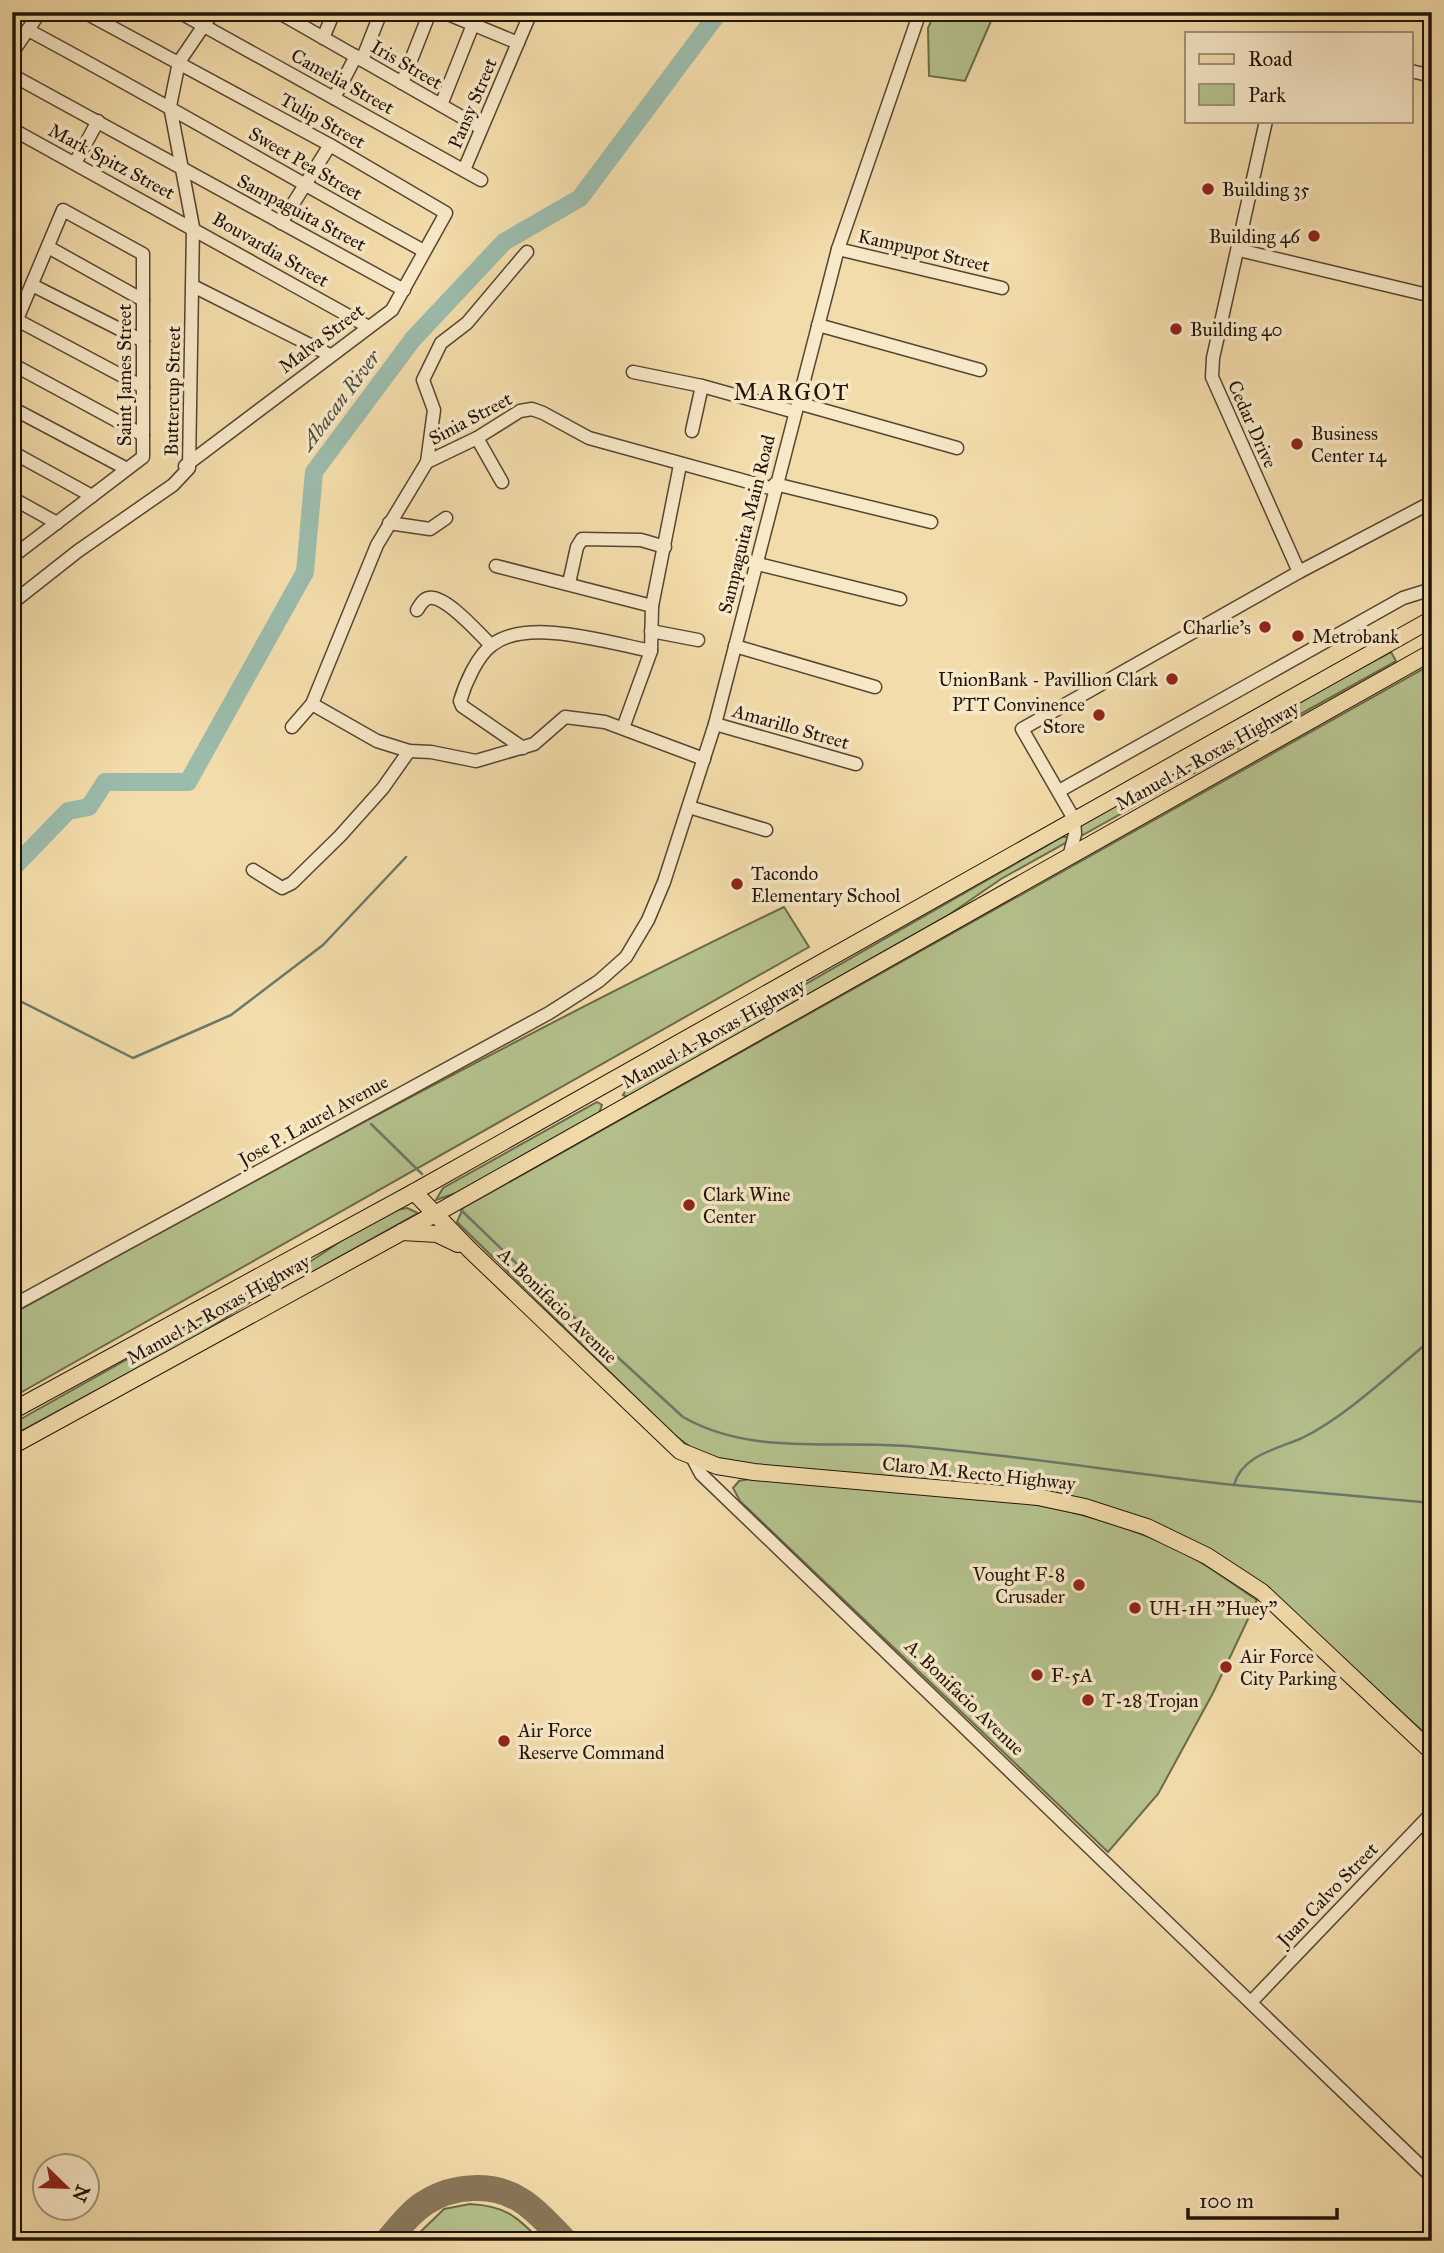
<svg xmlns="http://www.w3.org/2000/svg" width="1444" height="2253" font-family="'IM FELL Great Primer',serif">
<rect width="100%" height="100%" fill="#f3dcab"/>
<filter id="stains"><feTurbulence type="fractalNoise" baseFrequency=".00286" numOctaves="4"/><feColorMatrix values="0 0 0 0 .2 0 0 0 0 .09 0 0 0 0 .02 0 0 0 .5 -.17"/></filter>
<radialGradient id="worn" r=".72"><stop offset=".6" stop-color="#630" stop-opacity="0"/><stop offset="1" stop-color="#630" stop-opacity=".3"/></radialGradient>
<g fill="#b5c28d" stroke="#6b6b4a" stroke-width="2">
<path d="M935,12H995L965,81L929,76L928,28Z"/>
<path d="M1391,652L1396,661L1081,836L1079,826L1259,722Z"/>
<path d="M1432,664V1740L1270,1591L1132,1516L734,1463L696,1451L673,1434L457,1222L463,1208Z"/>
<path d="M1062,837H1068L1067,842L1001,879L950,914L627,1097L623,1095L628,1086Z"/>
<path d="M784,907L809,947L20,1393L12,1391V1314C267,1174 522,1033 784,907Z"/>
<path d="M597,1102L602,1105L599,1113L456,1193L436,1200L443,1188Z"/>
<path d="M407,1208L418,1213L309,1274L302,1273L304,1265C336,1248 370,1213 407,1208Z"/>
<path d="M270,1279L274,1283L271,1289L192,1339L12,1436V1424Z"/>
<path d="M749,1479C891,1488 1056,1487 1186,1554C1210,1566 1234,1585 1257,1600L1213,1693L1158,1794L1108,1852L740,1501L733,1488L739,1481Z"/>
<path d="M470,2204C506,2206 516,2216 541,2241H411L444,2209Z"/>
</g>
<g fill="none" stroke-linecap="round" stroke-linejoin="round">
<g stroke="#6a786a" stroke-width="2.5">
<path d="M12,997L133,1058L231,1015L323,945L406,857"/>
<path d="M371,1124L422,1174"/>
<path d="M460,1209L540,1286"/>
<path d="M552,1297L683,1417C751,1456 832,1440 907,1446C1016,1455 1125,1473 1234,1485C1242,1455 1277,1449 1302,1438C1347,1416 1393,1371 1432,1339"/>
<path d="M1234,1485L1432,1503"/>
</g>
<path stroke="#9bbbab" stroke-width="18" d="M12,869L68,811L89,807L105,782H188L305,572L314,472L413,339L504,242L580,198L719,12"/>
<path stroke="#8a785a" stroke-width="26" d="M387,2241C398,2229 410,2212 425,2203C452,2185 494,2182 522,2201C538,2211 551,2227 565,2241"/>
<g stroke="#564631" stroke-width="15">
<g id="minor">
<path d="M84,12L330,145L446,213L392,310L185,466"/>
<path d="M179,12L481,180"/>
<path d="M278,12L481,128"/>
<path d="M443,12L518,43"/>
<path d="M28,30C161,101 291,178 424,251"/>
<path d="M323,38L334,12"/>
<path d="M12,53L40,12"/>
<path d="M362,60L381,12"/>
<path d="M1411,71L1432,76"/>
<path d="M12,75L404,290"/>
<path d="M402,83L430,12"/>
<path d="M334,98L356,56"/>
<path d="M441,105L478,12"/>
<path d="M1266,121L1213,358L1212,377L1299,572"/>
<path d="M12,129L367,326"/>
<path d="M75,163L98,121"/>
<path d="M464,170L531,12"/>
<path d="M281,223L330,145"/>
<path d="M48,247L143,300"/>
<path d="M838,249L1002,288"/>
<path d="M1239,250L1432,296"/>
<path d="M32,285L143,341"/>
<path d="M193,286L330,355"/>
<path d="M17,320L143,387"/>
<path d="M818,325L980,370"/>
<path d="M12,331L63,210L143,254V457L12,557"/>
<path d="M12,364L143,435"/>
<path d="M633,372L702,386L795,412"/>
<path d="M798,403L957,448"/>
<path d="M12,408L127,469"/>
<path d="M692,431L702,386"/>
<path d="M477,438L502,482"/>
<path d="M12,452L92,496"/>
<path d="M427,462L434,410L423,380L441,343L467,323L527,252"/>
<path d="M775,484L931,522"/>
<path d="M12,498L57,523"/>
<path d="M389,523L430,529L446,518"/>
<path d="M754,563L900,599"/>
<path d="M496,566L652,606"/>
<path d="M569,583L577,547L582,539L641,540L665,547"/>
<path d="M12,603L78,551L173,485L189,468L193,227L170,106L179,62L213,12"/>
<path d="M417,610C420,605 423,599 429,598C446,595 479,634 491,645"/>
<path d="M651,631L698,640"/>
<path d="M735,646L875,687"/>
<path d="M312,704L377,741L409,751L431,752L476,761L534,744L565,717L605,722L704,759"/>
<path d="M715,724L856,764"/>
<path d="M292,727L312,704L377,545L427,462L477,438L520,411L532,409L543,413L589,438L774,489"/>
<path d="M623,728L651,651L652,606L680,465"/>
<path d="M523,748L462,706L460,701C465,684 477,656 492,645C527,617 610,643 651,651"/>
<path d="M1059,791L1403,598L1432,589"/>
<path d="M689,807L766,830"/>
<path d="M1069,857L1075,834L1074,819L1022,729L1299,572L1432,502"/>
<path d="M253,870L282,888L292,883L340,836L383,788L409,751"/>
<path d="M12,1306L549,1013L599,981L626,957L648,920L664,882L715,724L838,249L920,12"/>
<path d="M692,1457L701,1474L1432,2177"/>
<path d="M1251,2002L1432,1813"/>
</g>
</g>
<g stroke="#211408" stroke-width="18">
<g id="major">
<path d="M414,1192L470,1250L680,1451L717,1466L754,1472L1038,1497L1085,1507L1147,1527L1207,1556L1262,1592L1432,1752"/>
<path d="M402,1232L437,1234L458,1244"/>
<path d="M12,1411L414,1192L1432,619"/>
<path d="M12,1446L435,1214L1432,652"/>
</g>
</g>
<use href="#minor" stroke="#f7e8c8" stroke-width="12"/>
<use href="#major" stroke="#f3dcab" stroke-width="16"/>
</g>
<g fill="#8f2418" stroke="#f7e8c8" stroke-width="2.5">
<circle cx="1208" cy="189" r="7"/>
<circle cx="1314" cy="236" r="7"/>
<circle cx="1176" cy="329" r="7"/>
<circle cx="1297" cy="444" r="7"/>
<circle cx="1265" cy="627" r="7"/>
<circle cx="1298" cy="636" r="7"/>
<circle cx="1172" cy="679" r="7"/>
<circle cx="1099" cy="715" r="7"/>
<circle cx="737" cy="884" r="7"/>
<circle cx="689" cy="1205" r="7"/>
<circle cx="1079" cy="1585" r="7"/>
<circle cx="1135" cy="1608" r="7"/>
<circle cx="1226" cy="1667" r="7"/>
<circle cx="1037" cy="1675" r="7"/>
<circle cx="1088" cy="1700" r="7"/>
<circle cx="504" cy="1741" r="7"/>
</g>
<g text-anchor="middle" stroke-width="7" stroke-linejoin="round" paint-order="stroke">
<g font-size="19" fill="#211408" stroke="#f7e8c8">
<text transform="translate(407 64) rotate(30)" y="7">Iris Street</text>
<text transform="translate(343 81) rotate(29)" y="7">Camelia Street</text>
<text transform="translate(472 103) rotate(-67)" y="7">Pansy Street</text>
<text transform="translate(323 120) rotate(29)" y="7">Tulip Street</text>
<text transform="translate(112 161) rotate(28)" y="7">Mark Spitz Street</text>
<text transform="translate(306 163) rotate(30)" y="7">Sweet Pea Street</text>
<text transform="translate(302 212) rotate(28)" y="7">Sampaguita Street</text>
<text transform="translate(271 249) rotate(30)" y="7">Bouvardia Street</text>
<text transform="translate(924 250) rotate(13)" y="7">Kampupot Street</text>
<text transform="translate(321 338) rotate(-37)" y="7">Malva Street</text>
<text transform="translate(124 375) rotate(-90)" y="7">Saint James Street</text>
<text transform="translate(172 391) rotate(-89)" y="7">Buttercup Street</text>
<text transform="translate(470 418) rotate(-28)" y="7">Sinia Street</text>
<text transform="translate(1253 424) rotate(66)" y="7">Cedar Drive</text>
<text transform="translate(746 524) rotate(-76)" y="7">Sampaguita Main Road</text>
<text transform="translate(791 726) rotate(16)" y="7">Amarillo Street</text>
<text transform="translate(1207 755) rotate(-29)" y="7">Manuel A. Roxas Highway</text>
<text transform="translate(713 1033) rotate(-29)" y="7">Manuel A. Roxas Highway</text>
<text transform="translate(313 1120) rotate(-29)" y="7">Jose P. Laurel Avenue</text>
<text transform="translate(558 1305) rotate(44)" y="7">A. Bonifacio Avenue</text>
<text transform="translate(218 1309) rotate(-29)" y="7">Manuel A. Roxas Highway</text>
<text transform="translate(979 1473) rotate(6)" y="7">Claro M. Recto Highway</text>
<text transform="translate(965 1697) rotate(44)" y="7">A. Bonifacio Avenue</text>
<text transform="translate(1327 1894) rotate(-46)" y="7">Juan Calvo Street</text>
</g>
<g font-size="19" fill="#211408" stroke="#f7e8c8" text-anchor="start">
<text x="1222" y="196">Building 35</text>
<text x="1300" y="243" text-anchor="end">Building 46</text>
<text x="1190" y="336">Building 40</text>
<text x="1311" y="440">Business<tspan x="1311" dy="22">Center 14</tspan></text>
<text x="1251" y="634" text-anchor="end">Charlie's</text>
<text x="1312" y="643">Metrobank</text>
<text x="1158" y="686" text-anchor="end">UnionBank - Pavillion Clark</text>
<text x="1085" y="711" text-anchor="end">PTT Convinence<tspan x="1085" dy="22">Store</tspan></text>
<text x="751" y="880">Tacondo<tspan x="751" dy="22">Elementary School</tspan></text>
<text x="703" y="1201">Clark Wine<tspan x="703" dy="22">Center</tspan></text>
<text x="1065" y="1581" text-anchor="end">Vought F-8<tspan x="1065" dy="22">Crusader</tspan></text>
<text x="1149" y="1615">UH-1H "Huey"</text>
<text x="1240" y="1663">Air Force<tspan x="1240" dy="22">City Parking</tspan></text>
<text x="1051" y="1682">F-5A</text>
<text x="1102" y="1707">T-28 Trojan</text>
<text x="518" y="1737">Air Force<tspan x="518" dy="22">Reserve Command</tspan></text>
</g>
<g font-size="21" font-style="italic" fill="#4c4e41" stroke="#f7e8c8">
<text transform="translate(340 400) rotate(-53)" y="7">Abacan River</text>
</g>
<g font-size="23" letter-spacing="2" fill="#211408" stroke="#f7e8c8">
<text x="792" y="400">MARGOT</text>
</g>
</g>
<rect width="1444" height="2253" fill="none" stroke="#f3dcab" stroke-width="42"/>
<rect x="14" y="14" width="1416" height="2225" fill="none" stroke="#211408" stroke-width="3.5"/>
<rect x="21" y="21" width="1402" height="2211" fill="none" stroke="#211408" stroke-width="2"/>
<rect x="1185" y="32" width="228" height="91" fill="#f7e8c8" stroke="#a1937b" stroke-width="2"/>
<rect x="1199" y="54" width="35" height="10" fill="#f3dcab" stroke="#a1937b" stroke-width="2"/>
<text x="1248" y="66" font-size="21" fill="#211408">Road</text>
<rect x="1199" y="84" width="35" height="21" fill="#b5c28d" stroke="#a1937b" stroke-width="2"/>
<text x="1248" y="102" font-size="21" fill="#211408">Park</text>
<g transform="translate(66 2187) rotate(113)"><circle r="33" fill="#f7e8c8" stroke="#a1937b" stroke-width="2"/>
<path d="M0-5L12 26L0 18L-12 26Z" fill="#8f2418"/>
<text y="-10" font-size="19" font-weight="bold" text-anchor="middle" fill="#211408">N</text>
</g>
<path d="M1188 2208v10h149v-10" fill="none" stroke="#211408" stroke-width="3.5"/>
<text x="1199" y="2208" font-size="21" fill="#211408" stroke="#f7e8c8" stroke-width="5" paint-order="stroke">100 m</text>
<rect width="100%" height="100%" filter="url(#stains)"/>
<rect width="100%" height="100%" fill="url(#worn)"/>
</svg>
